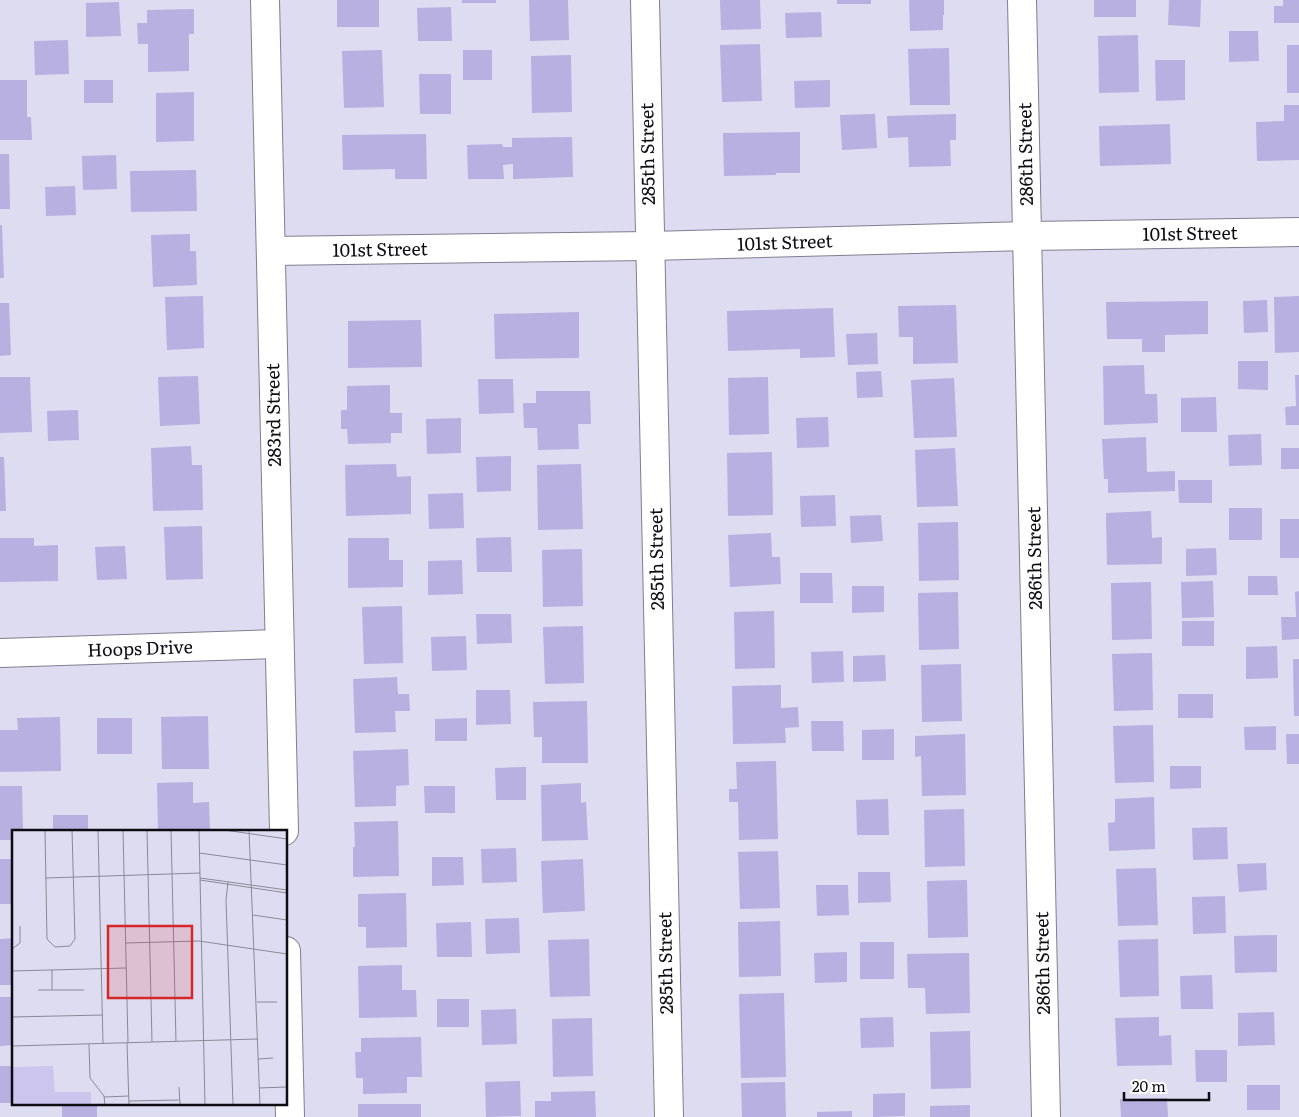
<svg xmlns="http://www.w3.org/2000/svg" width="1299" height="1117" font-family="Literata,serif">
<rect width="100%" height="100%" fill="#dedcf0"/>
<g fill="#b7b0e1">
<rect x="337" y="0" width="42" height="27"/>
<rect x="462" y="0" width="34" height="3"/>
<path d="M529,0H568L569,40L530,41Z"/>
<path d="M720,0H760L761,29L721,30Z"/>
<rect x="837" y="0" width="34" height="4"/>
<path d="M909,0H944V15H943V30L910,31Z"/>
<rect x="1094" y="0" width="42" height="17"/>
<path d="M1169,0H1201L1200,27L1168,25Z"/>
<path d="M1283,0H1299V23H1274V6H1283Z"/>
<path d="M119,2L121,36L86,37V3Z"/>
<path d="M451,7L452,41H418L417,8Z"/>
<path d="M194,9V34H189V71L148,72V44H138L137,23H147V10Z"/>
<path d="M821,12L822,37L786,38L785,13Z"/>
<path d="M1229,31H1258L1259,61L1229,62Z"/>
<path d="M1138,35L1139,92L1099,93L1098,36Z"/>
<path d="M68,40L69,74L35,75L34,41Z"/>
<path d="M760,44L762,101L722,102L720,45Z"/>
<rect x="1287" y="45" width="12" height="48"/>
<path d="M949,48L950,105H910L908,49Z"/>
<path d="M382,50L384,107L344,108L342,51Z"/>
<rect x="463" y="50" width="29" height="30"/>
<path d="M571,55L572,112L532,113L531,56Z"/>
<path d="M1155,60H1185V100L1156,101Z"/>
<path d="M419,74H451V114H420Z"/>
<path d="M0,80H27V117H31L32,140H0Z"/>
<rect x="84" y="80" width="29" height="23"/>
<path d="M830,80V107L795,108L794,81Z"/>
<path d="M194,92V141L156,142V93Z"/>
<path d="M1284,105H1299V160L1257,161L1256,122L1284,121Z"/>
<path d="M875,114L877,148L842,150L840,115Z"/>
<path d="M956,114V140H950L951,166L909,167L908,137L888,138L887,116Z"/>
<path d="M1170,124L1171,164L1100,166L1099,126Z"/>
<path d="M800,132V173H776V175L724,176L723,133Z"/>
<path d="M426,134L427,179H395V169L343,170L342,135Z"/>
<path d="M572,137L573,177L513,179V164L503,165L504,179H468L467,145L502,144L503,147H512V138Z"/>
<path d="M0,154H9L10,209H0Z"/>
<path d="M116,155L117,189L83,190L82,156Z"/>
<path d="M196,170L197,211L131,212L130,171Z"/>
<path d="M75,186L76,215L46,216L45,187Z"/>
<path d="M0,225H2L4,278H0Z"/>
<path d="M190,234V251H196L197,285L153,287L151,235Z"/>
<path d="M203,296L204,348L167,350L165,297Z"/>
<path d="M1299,296V352L1275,353L1274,297Z"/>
<path d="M1267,300L1268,332L1244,333L1243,301Z"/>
<path d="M1208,301V334L1165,335V352H1142V339H1107L1106,302Z"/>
<path d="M0,303H9L11,355L0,356Z"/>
<path d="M956,305L958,363L913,364V337H899L898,306Z"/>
<path d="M833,308L835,357L800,358V349L728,351L727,311Z"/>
<path d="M579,312V358L495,359L494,314Z"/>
<path d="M421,320L422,367L348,368V321Z"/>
<path d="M877,333L878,364L848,365L846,334Z"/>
<path d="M1238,361H1268V390L1238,389Z"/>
<path d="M1144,365L1145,394H1157L1158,423L1104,425L1103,366Z"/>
<path d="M881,371L883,397L857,398L856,372Z"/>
<path d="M1295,375H1299V425H1286L1285,407L1296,406Z"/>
<path d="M198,376L200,424L160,426L158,377Z"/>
<path d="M0,377H30L32,432L0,433Z"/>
<path d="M768,377L769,434L729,435L728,378Z"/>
<path d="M954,378L957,437L914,438L911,380Z"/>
<path d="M478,379H513L514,413L479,414Z"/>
<path d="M390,385V413H402V433H391V443L348,444L347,429H341V410H347V386Z"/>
<path d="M536,391H590L591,424H578L579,449L538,450L537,428H524L523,403H536Z"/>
<path d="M1216,397L1217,432H1181V398Z"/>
<path d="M78,410L79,440L48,441L47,411Z"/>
<path d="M828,417L829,447L797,448L796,418Z"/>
<path d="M461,418V453L427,454L426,419Z"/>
<path d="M1261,434L1262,465L1229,466L1228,435Z"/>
<path d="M1146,437L1147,472L1175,471V491L1108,493V479H1104L1102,439Z"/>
<path d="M191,446L192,465H202L203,510L153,511L151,448Z"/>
<path d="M955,448L958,506L917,507L915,450Z"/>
<rect x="1281" y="448" width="18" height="21"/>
<path d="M772,452L773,515L728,516L727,453Z"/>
<path d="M511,456V491L477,492L476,457Z"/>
<path d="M0,457H4L6,511H0Z"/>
<path d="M396,464L397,477L411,476V514L346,516L345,465Z"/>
<path d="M581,464L583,529L538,530L537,465Z"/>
<path d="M1178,480H1212V503H1179Z"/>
<path d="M463,493L464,528L429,529L428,494Z"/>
<path d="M835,495L836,526L801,527L800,496Z"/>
<rect x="1229" y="508" width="33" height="32"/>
<path d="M1151,511L1152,538L1162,537V564L1107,565L1106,513Z"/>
<path d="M881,515L883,541L851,543L850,516Z"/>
<rect x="1280" y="519" width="19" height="39"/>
<path d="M958,522L959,580L919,581L918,523Z"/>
<path d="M202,526L203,579L166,580L164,527Z"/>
<path d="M771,533L772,557H780L781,584L730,587L728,535Z"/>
<path d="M511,537L512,572H477L476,538Z"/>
<path d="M0,538H34V546L58,545V581L0,582Z"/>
<path d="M348,538H389V560H403V587L348,588Z"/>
<path d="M125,546L127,579L97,580L95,547Z"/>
<path d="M1216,548L1217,575L1186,576V549Z"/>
<path d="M582,549L583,606L543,607L542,550Z"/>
<path d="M462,560L463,594L428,595V561Z"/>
<path d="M800,573H832L833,603H800Z"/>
<path d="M1248,576H1277L1278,595H1248Z"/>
<path d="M1213,581L1214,617L1182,618L1181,582Z"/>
<path d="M1151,582L1152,639L1112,640L1111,583Z"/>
<path d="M852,586H884V612L852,613Z"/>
<path d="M1299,591V639L1282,640L1281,617H1296L1295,592Z"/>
<path d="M958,592L959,649L919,650L918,593Z"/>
<path d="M402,606L403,663L364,664L362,607Z"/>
<path d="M774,611L775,668L735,669L734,612Z"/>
<path d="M476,614H511L512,643L477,644Z"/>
<rect x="1182" y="621" width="32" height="25"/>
<path d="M583,626L584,683L545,684L543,627Z"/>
<path d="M466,636L467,670L432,671L431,637Z"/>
<path d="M1277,646L1278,678L1246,679V647Z"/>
<path d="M843,651L844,682L812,683L811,652Z"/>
<path d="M1152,653L1153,710L1114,711L1112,654Z"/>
<path d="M885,655L886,681L853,682V656Z"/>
<path d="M1293,659H1299V716H1294Z"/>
<path d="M961,664L962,721L922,722L921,665Z"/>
<path d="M397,677L398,694H409L410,711H395L396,732L355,733L353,679Z"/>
<path d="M781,685V708L798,707L799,727L785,728L786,743L733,744L732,686Z"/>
<path d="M476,690H510L511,724L476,725Z"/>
<rect x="1178" y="694" width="35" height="24"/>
<path d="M587,701L588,763H542V737H534L533,702Z"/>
<path d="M208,716L209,769H162L161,717Z"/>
<path d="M60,717L61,771L0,772V730H18L17,718Z"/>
<rect x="97" y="718" width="35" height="36"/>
<path d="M467,718V741H435V719Z"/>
<path d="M811,721H843L844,751H812Z"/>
<path d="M1153,725L1154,782L1115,783L1113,726Z"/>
<path d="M1276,726V750H1245L1244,727Z"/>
<path d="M894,729V760H862V730Z"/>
<path d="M965,734L966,795L922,796L921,756L915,757V736Z"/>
<path d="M1286,734H1299V764H1287Z"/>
<path d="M408,749L409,785L396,786V806L355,807L353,751Z"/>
<path d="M776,761L778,839L739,840L738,802H729V789H737L736,762Z"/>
<path d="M1170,766H1201V788L1170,789Z"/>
<path d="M526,767V800H496L495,768Z"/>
<path d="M193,782V803L209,802L210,831H158L157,783Z"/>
<path d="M581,783V803L586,802L588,840L542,841L541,785Z"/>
<path d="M0,786H22L23,831H14V840H0Z"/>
<path d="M424,786H455V813H425Z"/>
<path d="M1154,797L1155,849L1109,851L1108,823L1115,822V799Z"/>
<path d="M888,799L889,835H857L856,800Z"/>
<path d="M964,809L965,866L925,867L924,810Z"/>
<rect x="53" y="815" width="35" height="16"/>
<path d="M398,821L399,876L353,877V847H355L354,822Z"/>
<path d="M1227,827L1228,859L1193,860L1192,828Z"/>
<path d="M516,848L517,882L482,883L481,849Z"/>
<path d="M778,851L780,908L740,909L738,852Z"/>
<path d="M432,857H463L464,885L432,886Z"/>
<rect x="0" y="859" width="14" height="45"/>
<path d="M583,859L585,911L543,913L541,861Z"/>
<path d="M1266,863L1267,890L1239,892L1237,864Z"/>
<path d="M1156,868L1158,925L1118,926L1116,869Z"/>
<path d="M858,872H890L891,902L858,903Z"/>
<path d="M967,880L968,937L928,938L927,881Z"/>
<path d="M816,885H848L849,915L817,916Z"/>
<path d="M406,893L407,947L366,948V927H358V894Z"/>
<path d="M1225,896L1226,933L1193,934L1192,897Z"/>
<path d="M519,918L520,953L486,954L485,919Z"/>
<path d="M780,921L781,976L739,977L738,922Z"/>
<path d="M471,922L472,957H437L436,923Z"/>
<path d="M1277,935V972L1235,973L1234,936Z"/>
<path d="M14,938V985H0V939Z"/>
<path d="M589,939L590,996L550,997L548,940Z"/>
<path d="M1158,939L1159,996L1120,997L1118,940Z"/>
<rect x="860" y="942" width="34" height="37"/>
<path d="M847,952V982L815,983L814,953Z"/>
<path d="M969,953L970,1013L926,1014L925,988H908L907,954Z"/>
<path d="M402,965V990H416L417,1017L359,1018L358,966Z"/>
<path d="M1212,975L1213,1009H1181L1180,976Z"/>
<path d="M784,993L786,1077L741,1078L739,994Z"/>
<path d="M0,997H14V1045L0,1046Z"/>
<rect x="437" y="999" width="32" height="28"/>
<path d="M516,1009L517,1044L482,1045L481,1010Z"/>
<path d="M1274,1012L1275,1045L1238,1046V1013Z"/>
<path d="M893,1017L894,1047L861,1048L860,1018Z"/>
<path d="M1159,1017V1036L1171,1035L1172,1065L1117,1066L1115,1018Z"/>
<path d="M592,1018L593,1076L553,1077L552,1019Z"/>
<path d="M970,1031L971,1088L931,1089L930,1032Z"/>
<path d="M421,1037L422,1077H407V1093L363,1094V1078H356L355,1052H361V1038Z"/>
<path d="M1195,1050H1227V1082H1196Z"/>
<rect x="0" y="1066" width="14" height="37"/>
<path d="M520,1081L521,1116L486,1117L485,1082Z"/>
<path d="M785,1082L786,1117H742L741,1083Z"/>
<rect x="1247" y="1085" width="33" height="25"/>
<path d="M595,1091L596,1117H535V1101H551V1092Z"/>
<path d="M905,1093V1116L873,1117V1094Z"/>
<path d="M1167,1098L1168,1117H1121L1120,1099Z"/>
<rect x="62" y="1103" width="35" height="14"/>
<rect x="358" y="1104" width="63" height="13"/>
<path d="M970,1105V1117H930V1106Z"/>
<path d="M852,1111V1117H817V1112Z"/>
</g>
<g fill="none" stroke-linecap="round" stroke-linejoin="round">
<g stroke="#807e90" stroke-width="30">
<g id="street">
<path d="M265,0L284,831"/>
<path d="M645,0L669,1117"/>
<path d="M1022,0L1046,1117"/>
<path d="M271,251L650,246L1028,236L1299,232"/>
<path d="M0,653L279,644"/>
<path d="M286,951L290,1117"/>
</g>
</g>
<use href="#street" stroke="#fff" stroke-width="28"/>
</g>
<g text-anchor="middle" stroke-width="5" stroke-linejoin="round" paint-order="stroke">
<g font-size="18" fill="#0d0c13" stroke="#fff">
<text transform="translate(648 154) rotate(-91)" y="6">285th Street</text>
<text transform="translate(1026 154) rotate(-91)" y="6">286th Street</text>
<text transform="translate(1190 234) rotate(-1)" y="6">101st Street</text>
<text transform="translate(785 243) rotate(-2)" y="6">101st Street</text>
<text transform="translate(380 250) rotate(-1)" y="6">101st Street</text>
<text transform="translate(274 415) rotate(-91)" y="6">283rd Street</text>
<text transform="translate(1035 558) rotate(-91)" y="6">286th Street</text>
<text transform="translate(657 559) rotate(-91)" y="6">285th Street</text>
<text transform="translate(140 649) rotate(-2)" y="6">Hoops Drive</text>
<text transform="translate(666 963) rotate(-91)" y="6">285th Street</text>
<text transform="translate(1043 963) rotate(-91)" y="6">286th Street</text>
</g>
</g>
<g transform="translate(12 830)">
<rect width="275" height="275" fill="#dedcf0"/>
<path d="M41,236L43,262H79V275H0V237Z" fill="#ccc6ef"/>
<path fill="none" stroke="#8a8998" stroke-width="1" d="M33,0L35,109L43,117L58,116L63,109L60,0M86,0L91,214M111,0L116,213M135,0L140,212M159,0L164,212M187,0L193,275M212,0L275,9M237,0L248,275M187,23L275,35M33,48L188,43M188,48L275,60M188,50L275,63M216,52L214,70L221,275M241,85L275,90M114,113L187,111L275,124M0,119L8,113V96M40,140V160M0,141L114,138M26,160H72M245,172H265M0,187L91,185M115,213L117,275M77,214L78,248L92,266L93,275M0,216L246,209M246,229L261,228M167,257L168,275M247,258L274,257M92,267L117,266M117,271L167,270"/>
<path fill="#d62828" fill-opacity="0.15" stroke="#d62828" stroke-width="2.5" d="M96,96H180V168H96Z"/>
<rect width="275" height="275" fill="none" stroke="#0d0c13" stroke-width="2.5"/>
</g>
<path d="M1124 1092v8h85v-8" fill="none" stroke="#0d0c13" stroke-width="2.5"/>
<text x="1132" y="1092" font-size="15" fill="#0d0c13" stroke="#ffffff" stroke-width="4" paint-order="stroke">20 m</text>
</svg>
